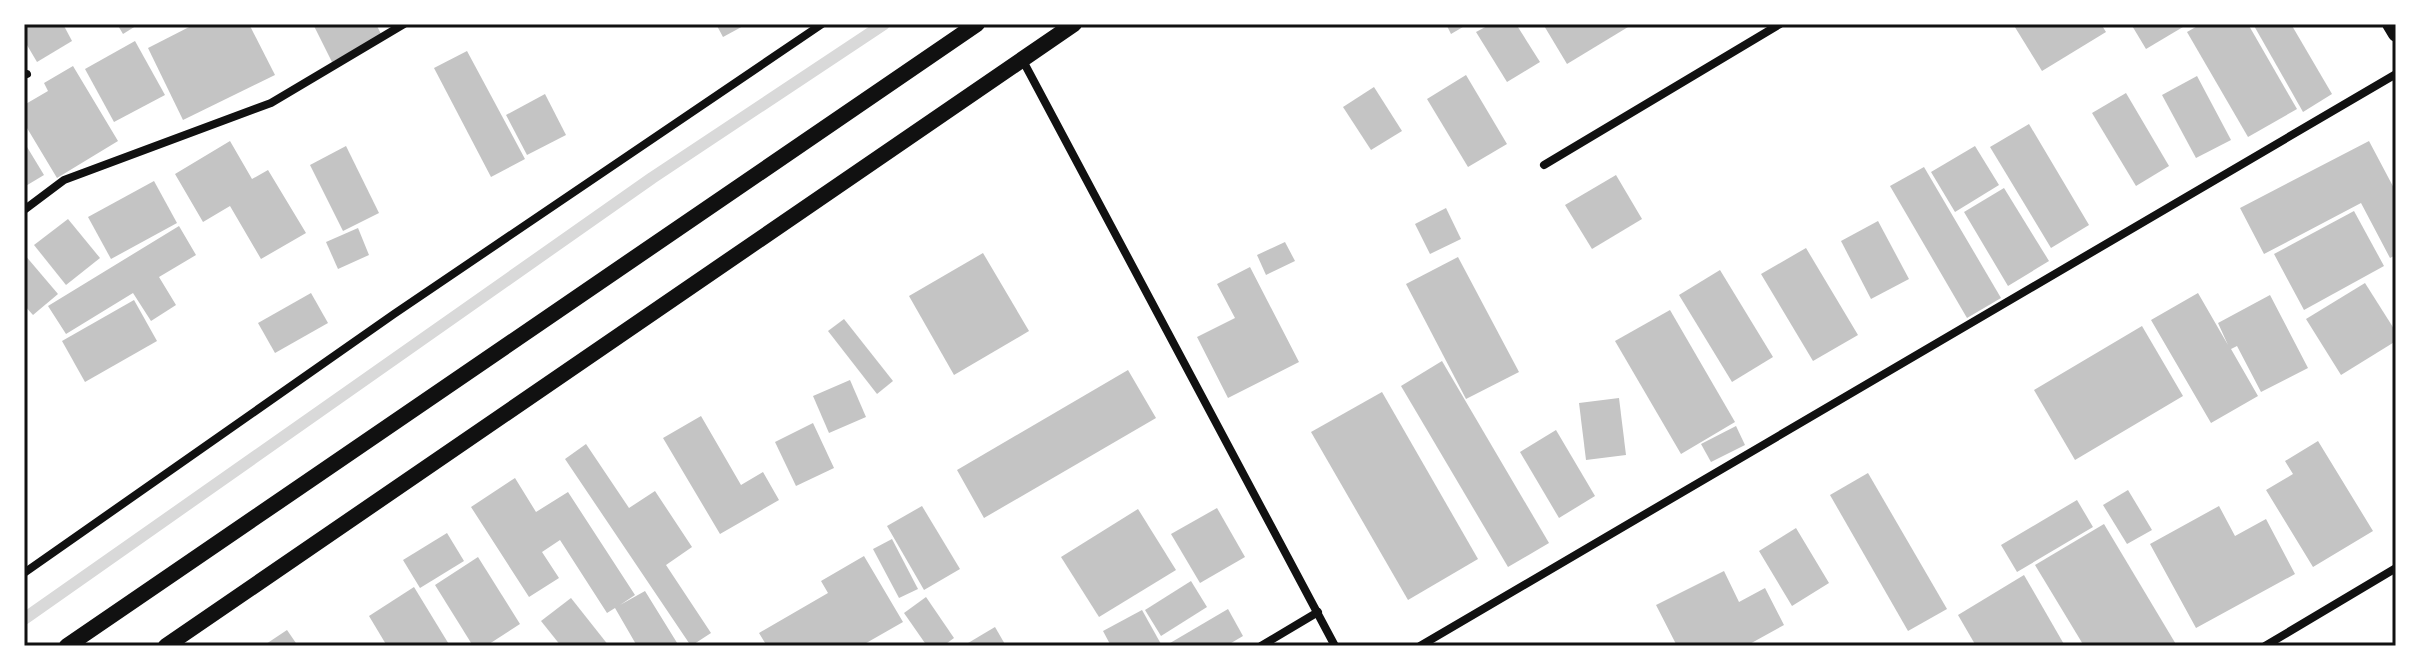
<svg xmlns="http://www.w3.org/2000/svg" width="2420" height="670" font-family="Inter,sans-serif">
<rect width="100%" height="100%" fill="#fff"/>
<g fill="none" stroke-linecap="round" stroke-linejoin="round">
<path stroke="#d9d9d9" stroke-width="12" d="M24,619L652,178L884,24"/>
</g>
<g fill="#c4c4c4">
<path d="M24,24H63L72,41L37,62L24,40Z"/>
<path d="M117,24H139L123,34Z"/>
<path d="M195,24H249L275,75L183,120L148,48Z"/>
<path d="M313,24H376L382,36L332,62Z"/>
<path d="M716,24H747L723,37Z"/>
<path d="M1446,24H1468L1451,34Z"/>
<path d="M1491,24H1516L1540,62L1507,82L1476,32Z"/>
<path d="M1543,24H1633L1567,64Z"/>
<path d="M2013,24H2101L2106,32L2042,71Z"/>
<path d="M2131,24H2188L2146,49Z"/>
<path d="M2201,24H2248L2297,109L2248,137L2187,32Z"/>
<path d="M2253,24H2291L2332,94L2303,112Z"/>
<path d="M135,41L165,95L114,122L85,69Z"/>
<path d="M467,51L525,159L491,177L434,68Z"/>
<path d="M73,66L118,141L57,178L24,123V105L48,91L44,83Z"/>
<path d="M1466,75L1507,144L1468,167L1427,99Z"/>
<path d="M2197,76L2231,140L2196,158L2162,95Z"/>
<path d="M1374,87L1402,131L1371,150L1343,107Z"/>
<path d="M2126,93L2169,166L2136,186L2092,113Z"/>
<path d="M545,94L566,135L527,155L506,115Z"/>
<path d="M2029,124L2089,225L2051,248L1990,147Z"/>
<path d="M230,141L252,179L268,170L306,233L261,259L230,206L203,222L175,174Z"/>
<path d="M2369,141L2396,192V255L2390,258L2361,203L2264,254L2240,208Z"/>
<path d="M24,142L44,175L24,187Z"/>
<path d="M346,146L379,213L343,231L310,165Z"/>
<path d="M1975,146L1999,185L1955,212L1931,172Z"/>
<path d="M1924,167L2001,298L1967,318L1890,186Z"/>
<path d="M1616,175L1642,219L1592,249L1565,205Z"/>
<path d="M154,181L177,223L111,259L88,217Z"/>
<path d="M2004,188L2049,261L2008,286L1964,212Z"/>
<path d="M1446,208L1461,239L1430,254L1415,224Z"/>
<path d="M2354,211L2384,266L2304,310L2274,254Z"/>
<path d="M68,219L100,258L66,285L34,245Z"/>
<path d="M1878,221L1909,279L1871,299L1841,241Z"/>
<path d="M179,226L196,255L159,277L176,305L151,321L133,293L66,334L48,306Z"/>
<path d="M358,228L369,255L338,269L326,242Z"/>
<path d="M1285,242L1295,261L1266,275L1257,255Z"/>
<path d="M1806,248L1858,335L1813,361L1761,274Z"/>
<path d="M983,253L1029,331L954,375L909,296Z"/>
<path d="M24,254L58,294L33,315L24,305Z"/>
<path d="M1458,257L1519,372L1466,399L1406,284Z"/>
<path d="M1250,267L1299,362L1228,398L1197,337L1235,318L1217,284Z"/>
<path d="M1720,270L1773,357L1732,382L1679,295Z"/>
<path d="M2365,283L2396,332V341L2341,375L2306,319Z"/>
<path d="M311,293L328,323L275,353L258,323Z"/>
<path d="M2198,293L2228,345L2218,323L2270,295L2308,368L2261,392L2237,346L2231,349L2258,396L2211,423L2151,320Z"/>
<path d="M134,300L157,341L85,382L62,341Z"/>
<path d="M1670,310L1735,422L1681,454L1615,341Z"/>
<path d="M844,319L893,381L877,394L828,331Z"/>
<path d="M2142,326L2183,396L2075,460L2034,390Z"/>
<path d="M1442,361L1549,543L1508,567L1401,386Z"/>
<path d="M1128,370L1156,418L984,518L957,470Z"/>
<path d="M850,380L866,417L829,433L813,396Z"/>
<path d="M1382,392L1478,559L1408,600L1311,432Z"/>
<path d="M1619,398L1626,455L1586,460L1579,403Z"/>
<path d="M701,416L741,485L763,472L779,500L720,534L663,438Z"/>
<path d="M813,423L834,468L796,486L775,442Z"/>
<path d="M1736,426L1745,445L1711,462L1701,444Z"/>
<path d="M1556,430L1595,496L1559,518L1520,452Z"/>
<path d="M2318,441L2373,531L2313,567L2266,490L2293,474L2285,461Z"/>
<path d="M586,444L629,508L655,491L692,547L666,565L711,633L691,646L565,459Z"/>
<path d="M1868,473L1947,609L1908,631L1830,495Z"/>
<path d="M515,478L536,512L568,492L635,595L620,605L645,591L679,646H637L615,608L607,613L560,540L542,552L559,578L529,597L471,507Z"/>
<path d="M2128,490L2152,530L2127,544L2103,505Z"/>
<path d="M2077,500L2093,527L2017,572L2001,545Z"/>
<path d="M922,506L960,569L924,590L887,526Z"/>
<path d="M2219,506L2235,536L2266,519L2295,574L2196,628L2150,544Z"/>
<path d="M1217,508L1245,557L1200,583L1171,534Z"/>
<path d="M1138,509L1176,570L1099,617L1061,557Z"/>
<path d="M2104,524L2177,646H2084L2035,565Z"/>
<path d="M1796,528L1829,583L1792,606L1759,551Z"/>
<path d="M447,533L464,561L420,588L403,560Z"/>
<path d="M892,539L918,589L899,598L873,549Z"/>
<path d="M864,556L903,622L861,646H767L759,633L828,593L821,581Z"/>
<path d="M478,557L520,624L486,646H473L435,585Z"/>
<path d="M1724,571L1739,602L1765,588L1784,625L1746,646H1677L1656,605Z"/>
<path d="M2024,575L2065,646H1976L1958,615Z"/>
<path d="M1191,581L1207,607L1161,636L1145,610Z"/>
<path d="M414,587L450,646H387L369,616Z"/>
<path d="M926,597L954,638L943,646H927L904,613Z"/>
<path d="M571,598L609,646H561L541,621Z"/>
<path d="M1228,609L1243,636L1226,646H1165Z"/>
<path d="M1142,610L1161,644L1111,646L1103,631Z"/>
<path d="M995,627L1006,646H963Z"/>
<path d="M287,630L298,646H263Z"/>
</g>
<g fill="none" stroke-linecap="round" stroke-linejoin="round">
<g stroke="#111" stroke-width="8">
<path d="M1022,59L1335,646"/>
<path d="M24,75L27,74"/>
<path d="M1544,165L1780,24"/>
<path d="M24,210L64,180L271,103L404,24"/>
<path d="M24,573L394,314L822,24"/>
<path d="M1261,646L1318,612"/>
<path d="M1420,646L2396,74"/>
<path d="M2265,646L2396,568"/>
</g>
<g stroke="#111" stroke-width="16">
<path d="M2390,24L2396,34"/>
<path d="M67,646L977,24"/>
<path d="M166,646L1074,24"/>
</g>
</g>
<rect width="2420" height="670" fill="none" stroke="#ffffff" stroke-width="52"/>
<rect x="26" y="26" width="2368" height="618" fill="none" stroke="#111" stroke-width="3"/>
</svg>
